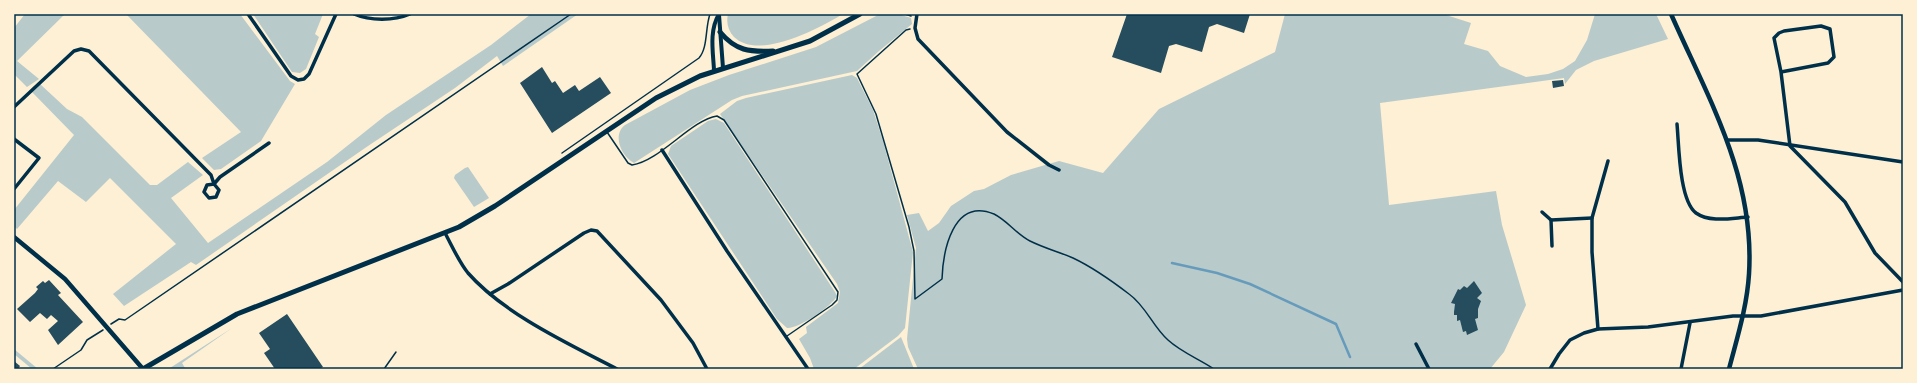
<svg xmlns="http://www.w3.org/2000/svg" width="1917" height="383" font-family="'IBM Plex Sans',sans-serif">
<rect width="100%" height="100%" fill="#fdf0d5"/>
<g fill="#b9caca">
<path d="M25,14H65L17,61L39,79L27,87L14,74V28Z"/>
<path d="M126,14H240L290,81L295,84L261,141L221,169L214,170L202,158L241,132Z"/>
<path d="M253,14H323L315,34L319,37L306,69L300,73L292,72Z"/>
<path d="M531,14H578L503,66L497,56L455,88L368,146L196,265L191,262L124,306L113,294L176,244L110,178L86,202L58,181L17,229L14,226V210L74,135L32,92L40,84L67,109L82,117L150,185H157L188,162L203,175L171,198L208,243L327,162L386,115L491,45Z"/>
<path d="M728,14H843C819,28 759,61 734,37C728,30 726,23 728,14Z"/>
<path d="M880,14H898L911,18L912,24L879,51L857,71L742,96L732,100L634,163C621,156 612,135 625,125L690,90L729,75L816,47Z"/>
<path d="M1285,14H1443L1471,23L1464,44L1488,51L1500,66L1526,77L1548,74L1563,69L1575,61L1587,40L1595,14H1656L1668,39L1594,61L1576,70L1565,84L1564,78L1380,103L1389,205L1496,191L1502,225L1526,305L1504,352L1490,369H918L908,347L907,339L916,248L907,215L919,213L928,231L939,223L951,206L974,191L984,189L1011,175L1059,161L1103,173L1159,109L1275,52Z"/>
<path d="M852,75L857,78L873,110L883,141L913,252L905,328L898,336L854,369H814L810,358L799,339L807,333L806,327L838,303L840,292L837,284L720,114L737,101L746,98Z"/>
<path d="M716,119L724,123L835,292L837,296C832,306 798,329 787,328L777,319L668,154L671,146L708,121Z"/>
<path d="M468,167L489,198L474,207L454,178L455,175L465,168Z"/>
<path d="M232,328L182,363L185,368H170Z"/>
<path d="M901,337L914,369H859L897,340Z"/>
<path d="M14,349L38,369H32L14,354Z"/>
</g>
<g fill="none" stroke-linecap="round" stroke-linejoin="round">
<path stroke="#669bbc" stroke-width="2.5" d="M1172,263L1217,273L1250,284L1336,324L1350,357"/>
</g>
<g fill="#264d5e">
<path d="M1127,14H1250L1244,33L1217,24L1209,27L1202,52L1176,44L1169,46L1161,73L1112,57Z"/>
<path d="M542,67L552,83L555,81L563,93L575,85L579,91L600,77L611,93L552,133L520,83Z"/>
<path d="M1563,80L1564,86L1553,88L1552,81Z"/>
<path d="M49,280L61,293L58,295L83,322L58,345L48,330L58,321L51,315L47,319L40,313L30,322L17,309L35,293L38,289L36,287L43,281L45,283Z"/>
<path d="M1474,281L1482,293L1477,298L1481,301L1478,309V318L1475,319L1478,330L1467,335L1466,331L1463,332L1460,320L1457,321V315H1454V312L1455,304L1451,303L1458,289L1460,290L1464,286L1467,288Z"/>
<path d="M287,314L323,367L319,369H275L264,353L270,349L259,333Z"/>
<path d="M14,361L20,366L18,369H14Z"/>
</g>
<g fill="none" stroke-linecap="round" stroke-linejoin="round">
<g stroke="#003049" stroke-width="1.5">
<path d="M905,14L911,16"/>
<path d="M910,29L906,30L857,74L876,114L909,227L914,251L915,299L942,279C943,251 953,197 994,214C1008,221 1016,234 1030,241C1044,248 1059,252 1073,258C1092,267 1112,281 1129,294C1146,306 1153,327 1168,340C1181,352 1199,359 1214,369"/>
<path d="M562,153L699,58C708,48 705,28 710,14"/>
<path d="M111,324L119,319L125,320L571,14"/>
<path d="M53,369L81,350L87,340L103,330"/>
<path d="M384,369L396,352"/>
</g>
<path stroke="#003049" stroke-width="1.5" d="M607,132L628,163L632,165C660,161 691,120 717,116L724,120L838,292L837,300L832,305L787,336"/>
<g stroke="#003049" stroke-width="3.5">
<path d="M248,14L291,76L298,80L304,79L309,74L336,14"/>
<path d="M354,14C370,21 394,21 410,14"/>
<path d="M917,14L915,28L918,39L1007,132L1049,165L1059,170"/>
<path d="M1781,72L1828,63L1834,57L1830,29L1821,26L1784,31L1779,33L1774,38L1781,72L1790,146L1845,202L1875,253L1903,282"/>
<path d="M14,107L74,51L81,49L89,51L211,175L214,184L219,190L216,197L209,198L204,192L207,185L214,184L220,177L269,143"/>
<path d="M1677,124C1679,145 1679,200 1696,213C1710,223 1732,218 1748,217"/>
<path d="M14,139L39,158L14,189"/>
<path d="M1728,140H1758L1903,162"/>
<path d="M662,150L727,251L808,369"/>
<path d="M1542,212L1551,220L1592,218"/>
<path d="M1551,220L1552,246"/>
<path d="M445,233C452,246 459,262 468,273C504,314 569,344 617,369"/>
<path d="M490,294L508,284L584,233L591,230L597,231L661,300L693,343L707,369"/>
<path d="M1598,329L1592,252V218L1608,161"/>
<path d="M1416,344L1429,369"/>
<path d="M1550,369L1559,354L1570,340L1584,333L1598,329L1648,327L1733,316H1761L1903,290"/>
<path d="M1681,369L1690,323"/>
</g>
<g stroke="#003049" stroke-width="4">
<path d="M719,15L723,68"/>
<path d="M714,70C713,51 709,31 719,14"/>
</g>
<g stroke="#003049" stroke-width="4.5">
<path d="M1671,14C1709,100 1755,177 1749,274C1747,307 1737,338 1729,369"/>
<path d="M14,237L65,279L143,369"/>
</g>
<g stroke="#003049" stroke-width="5">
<path d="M720,32C736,51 749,52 773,51"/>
<path d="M143,369L237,314L459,227L495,206L656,98L700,76L810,41L860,14"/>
</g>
</g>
<rect width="1917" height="383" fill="none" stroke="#fdf0d5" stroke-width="30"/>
<rect x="15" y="15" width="1887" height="353" fill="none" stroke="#003049" stroke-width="1.5"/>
</svg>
